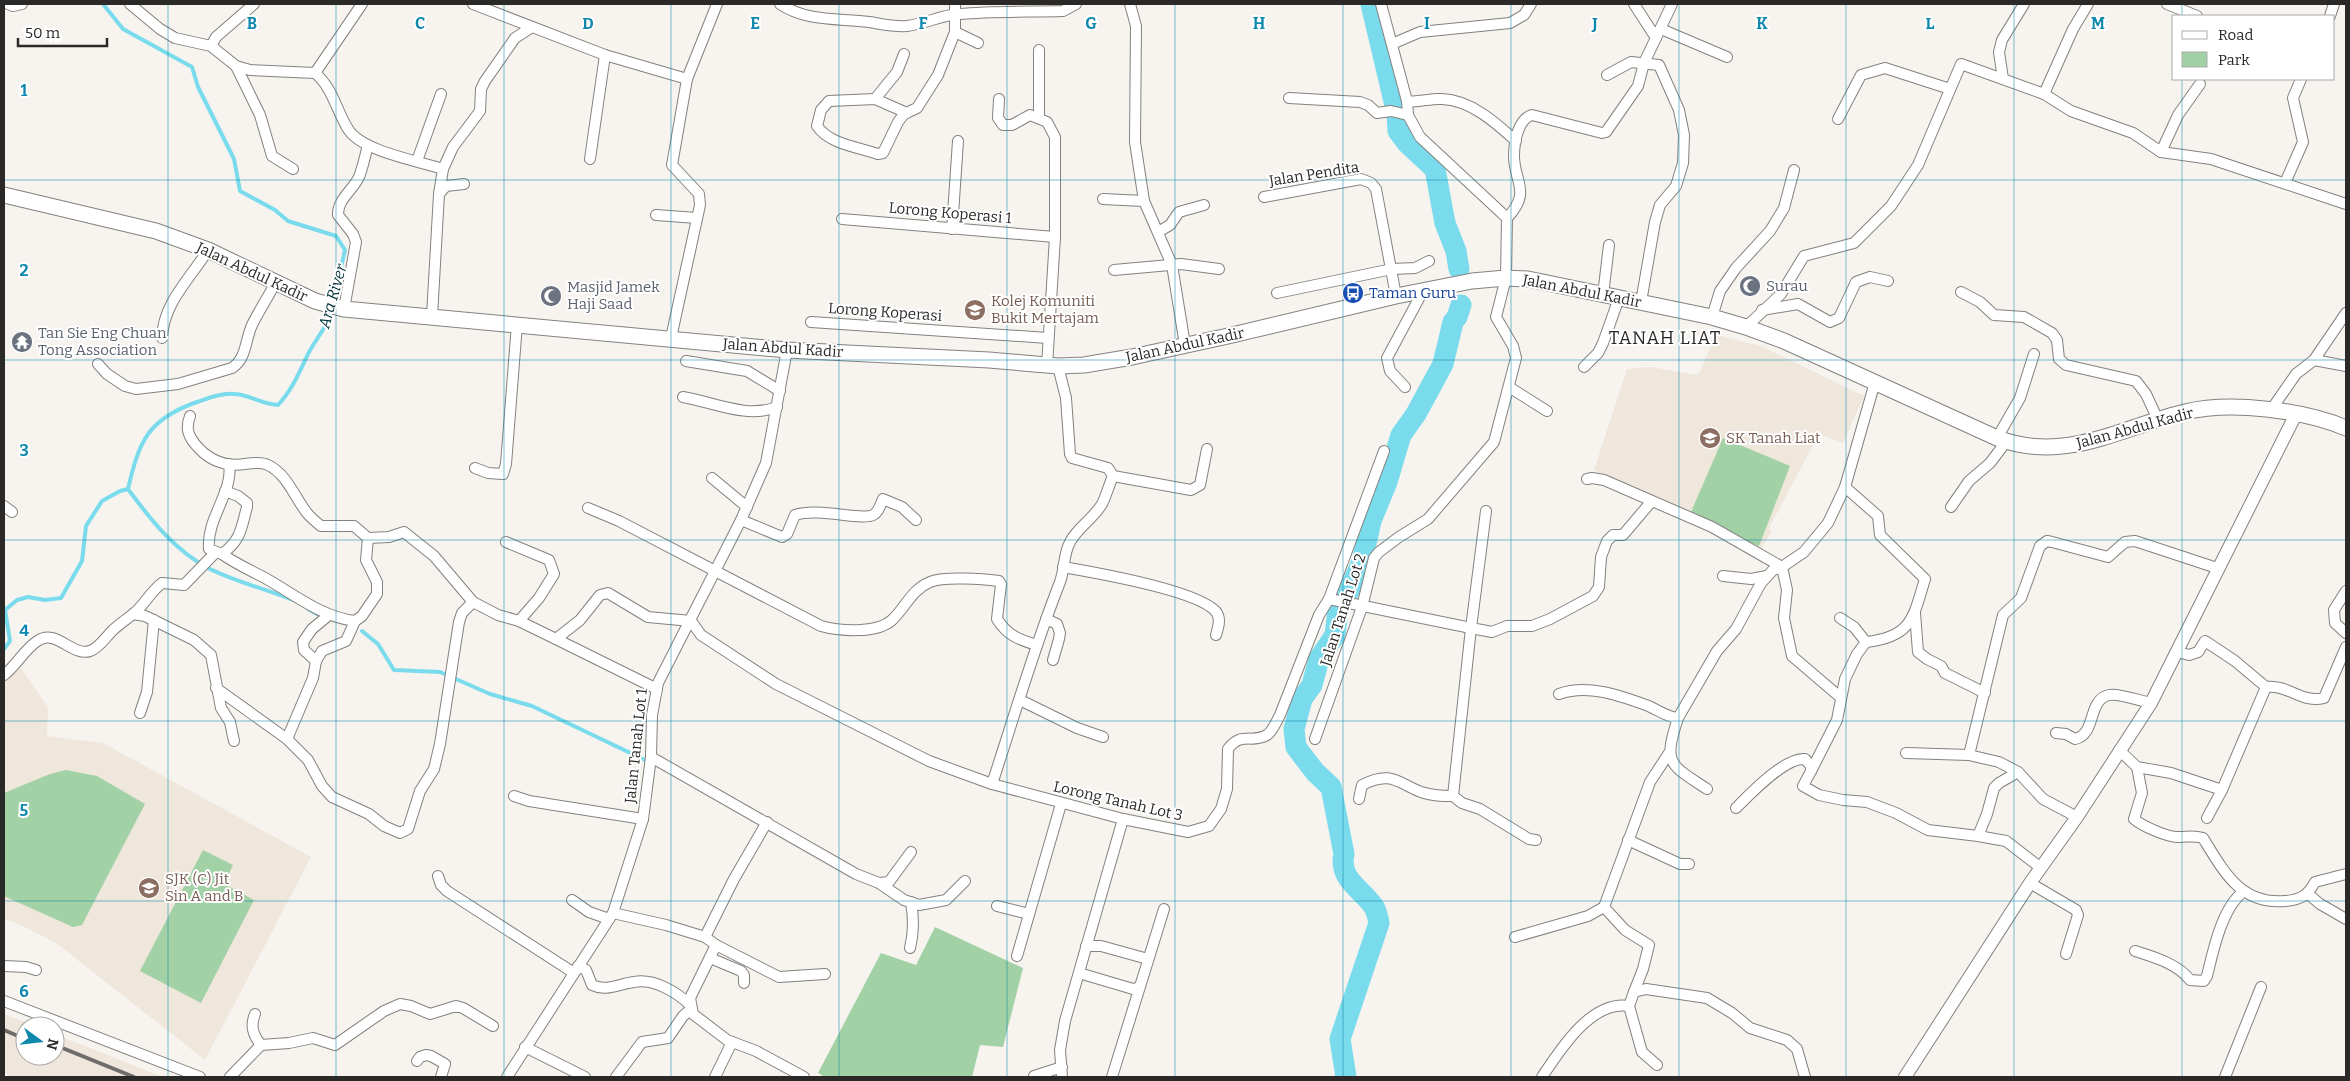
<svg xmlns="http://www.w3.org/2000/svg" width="2350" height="1081" font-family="Bitter,serif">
<rect width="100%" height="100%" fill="#f7f4f0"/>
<g fill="#efe6dc">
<path d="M1716,335L1761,346L1864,396L1843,443L1819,434L1769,528L1772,532L1760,550L1629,489L1594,470L1627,369L1650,367L1698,375Z"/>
<path d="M21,668L48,707L47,736L103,743L311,857L205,1060L56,943L19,924L4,919V680Z"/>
<path d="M4,1014L34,1026H25V1056H55V1034L163,1077H10L4,1072Z"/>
</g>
<g fill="#a1d1a5">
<path d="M1723,438L1790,466L1759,546L1688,519Z"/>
<path d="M66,770L97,776L145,804L82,925L73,927L4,896V793L50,774Z"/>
<path d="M203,850L233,865L224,884L254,900L201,1003L140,971Z"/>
<path d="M935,927L1023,968L1003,1047L980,1045L972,1077H825L818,1073L881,953L916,965Z"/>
</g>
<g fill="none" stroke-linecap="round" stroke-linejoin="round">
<g stroke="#79dbec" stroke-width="4">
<path d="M103,4L123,29L192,67L198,87L234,159L240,191L275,210L288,221L336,236L345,250L333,302"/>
<path d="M128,489C139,441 148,419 197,402C209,398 221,393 234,394C249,394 259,404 278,405C292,390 299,373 308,354C317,337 327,328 332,308"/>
<path d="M308,609L319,615"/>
<path d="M362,631L378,644L394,670L440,672L490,694L532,706L645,760"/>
<path d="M4,649L10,641L5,610L17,600L28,597L45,600L61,598L82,561L86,526L102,501L120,491L128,489C150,519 176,552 210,569C236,582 266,589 293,600"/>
</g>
<g stroke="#79dbec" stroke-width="21">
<path d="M1371,4L1397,114L1398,131L1407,143L1435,169L1445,223L1456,251L1459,269"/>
<path d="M1346,1077L1340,1039L1379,923C1378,918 1377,912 1374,907C1362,889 1338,879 1344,854L1331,787L1315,772L1296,747L1294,729L1302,699L1312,685L1319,659L1335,635L1338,610L1347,595L1362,562L1371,521L1387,482L1401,435L1416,414L1443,364L1453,322L1457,317L1461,305"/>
</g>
<g stroke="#84817e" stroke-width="12">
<g id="minor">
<path d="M8,4L13,6L22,4"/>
<path d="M130,4L160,29L175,38L211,46L236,66L250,70L315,73C333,88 336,110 348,129C361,151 418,161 443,169"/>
<path d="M473,4L605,55L687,79"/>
<path d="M780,4C807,22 838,18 869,22C882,24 893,27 907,26C925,24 941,15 959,14C994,11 1029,12 1063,11L1076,4"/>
<path d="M1130,4L1136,26L1135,142L1144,201L1172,265L1185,345"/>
<path d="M1634,4L1656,38"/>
<path d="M2167,4L2197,16"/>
<path d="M2330,16L2334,4"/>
<path d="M1661,29L1727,57"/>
<path d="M955,32L978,43"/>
<path d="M1392,44L1420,32L1510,23L1524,15L1531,4"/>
<path d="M211,46L216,37L254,4"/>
<path d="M236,66L260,115L272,156L293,169"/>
<path d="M315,73L362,4"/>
<path d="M1607,75L1631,62L1659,65L1679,110L1684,135L1683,163L1676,186L1660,205L1655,222L1641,302"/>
<path d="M2003,79L1999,52L2002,40L2024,4"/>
<path d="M2044,94L2073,29L2088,4"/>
<path d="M1289,98L1360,102L1368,105L1377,113L1391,111L1408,115"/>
<path d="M875,99L897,72L904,54"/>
<path d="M999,99L998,118L1003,125H1012L1030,115L1047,122L1055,137V237L1047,366"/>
<path d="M1407,101C1419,103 1430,98 1442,99C1471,100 1496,123 1516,141"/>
<path d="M907,113L875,99L829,101L821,110L817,126C829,144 858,147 878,154L883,153L898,122L904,114L917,108L938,75L955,32V4"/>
<path d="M1039,118V50"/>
<path d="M1838,119L1861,75L1885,68L1950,89"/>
<path d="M2161,152L2178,115L2200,84"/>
<path d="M590,159L605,55"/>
<path d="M417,161L441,94"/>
<path d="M2285,183L2303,142L2293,98L2301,79"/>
<path d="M439,194L446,186L464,184"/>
<path d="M1264,197L1361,179L1371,183L1376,189L1396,296"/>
<path d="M1103,199L1144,201"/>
<path d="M656,215L697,218"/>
<path d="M1507,218C1532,192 1514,182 1514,156C1514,142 1518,119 1532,115L1602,133L1606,132L1638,86L1644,63L1672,4"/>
<path d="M842,219L1055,237"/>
<path d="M952,229L958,141"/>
<path d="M1158,232L1170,225L1179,212L1204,205"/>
<path d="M1114,270L1181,264L1219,269"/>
<path d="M1961,292L1980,302L1994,315L2024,317L2052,333L2057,340L2059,359L2066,365L2136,381L2146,394L2158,420"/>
<path d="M1277,293L1392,269L1415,268L1429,261"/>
<path d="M1603,295L1609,245"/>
<path d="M344,309L356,242L353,234L338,215C337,200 353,190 359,177C363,167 365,156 368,145"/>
<path d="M1762,310L1798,304L1830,322L1839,318L1856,282L1870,277L1888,281"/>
<path d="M432,316L439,194L443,169L453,147L480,111L481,89L485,81L515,38L532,27"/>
<path d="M1712,317L1720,291L1736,268L1770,231L1784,208L1794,170"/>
<path d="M811,322L1048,338"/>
<path d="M1746,327L1781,294L1804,256L1854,243L1891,206L1918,165L1961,64L2044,94L2071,111L2133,133L2161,152L2211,159L2346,204"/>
<path d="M162,338C163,303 190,279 208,250"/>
<path d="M671,338L700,205L699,194L672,165L687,79L717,4"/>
<path d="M2314,360L2346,366"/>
<path d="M686,361L747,371L780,391"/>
<path d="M98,364L107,374L125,386L136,389L178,384L232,368C247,358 245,340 252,325C259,311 268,297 276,282"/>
<path d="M1584,367L1598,353L1603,343L1619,298"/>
<path d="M1405,387L1390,371L1387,358L1423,291"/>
<path d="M1509,387L1547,411"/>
<path d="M683,397C713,402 747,419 777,407"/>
<path d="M2271,410L2296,374L2314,360L2346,313"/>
<path d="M190,416C186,427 187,434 195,444C208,460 225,467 245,464C252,463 262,462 268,465C287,474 295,498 307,513C311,518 316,522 321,526H354L368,538L366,560L377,582V594L362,616L355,621L346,641L322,651L316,661L313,678L287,739L308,760L322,786L332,797L369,814L384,826L400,833L408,829L420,791L434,769L440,744L459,622L462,613L473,602"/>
<path d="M1997,438L2020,398L2034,354"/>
<path d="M475,468L488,473L503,474L506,464L517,324"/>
<path d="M1113,476L1191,490L1200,485L1207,449"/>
<path d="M712,478L747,507"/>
<path d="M225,491L238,496L247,503V507C241,529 241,540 222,554L209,549C206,518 234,492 229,464"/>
<path d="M4,506L12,512"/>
<path d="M1951,507L1969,481L1990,463L2006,442"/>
<path d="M588,508L619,521L821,626C839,631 877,634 892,620C906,607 911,590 930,582C943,576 984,579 999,581L1001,584L997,619C1007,635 1019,640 1037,645"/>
<path d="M1486,511L1471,628L1492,632L1507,626H1532L1550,619L1593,596L1599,587L1601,557L1607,541L1613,535H1623L1651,502"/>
<path d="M741,520L782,537L787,534L795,515C818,507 861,521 873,515C879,512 880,505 883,499L902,507L916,520"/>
<path d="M368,538L389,537L404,532L434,556L473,602L498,615L519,621L556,639L580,620L600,595L608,593L648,617L691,621L701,635L776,684L929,761L992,784L1123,819L1188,832L1209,826L1221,809L1227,789L1228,749C1241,731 1252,744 1267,735C1273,731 1276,722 1280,715L1319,615L1329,599L1384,451"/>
<path d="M506,542L549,560L554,574L539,598L519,621"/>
<path d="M222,554C236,564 250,570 265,578C294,594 321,617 355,621"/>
<path d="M1063,567C1092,572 1202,591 1217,613C1221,620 1218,628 1216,635"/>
<path d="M1723,576L1751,579L1767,576"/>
<path d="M2346,591L2334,610L2335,623L2346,633"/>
<path d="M1329,599L1471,628L1453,796L1462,803L1480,809L1529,839L1536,840"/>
<path d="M1915,613L1918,652L1927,659L1941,666L1945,673L1985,693"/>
<path d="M133,614L145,616L194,640L211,655L221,708L230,722L234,741"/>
<path d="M1840,618L1854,627L1866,642"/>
<path d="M1046,619L1057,624L1060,633L1059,639L1053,660"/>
<path d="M556,639L657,689"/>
<path d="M2178,652L2189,655L2198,652L2205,641L2235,661L2266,687C2288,684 2302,704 2324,698L2346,647"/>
<path d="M316,661L304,650L303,642L312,629L329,615"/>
<path d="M4,675C17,665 25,648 39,640C56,629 73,657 90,651C99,648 106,637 112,631C119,624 126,620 133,614C143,607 150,592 162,583L184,585L215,553"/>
<path d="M216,688L287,739"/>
<path d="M1559,694C1588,684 1618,695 1646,705C1657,709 1666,717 1678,718L1717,651L1736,629L1761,583L1773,570L1782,567L1712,527L1604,480L1592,478L1587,479"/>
<path d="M1840,697L1792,656L1784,618L1787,590L1782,567L1804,552L1828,523L1845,487L1875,382"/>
<path d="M1020,700L1077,728L1103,737"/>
<path d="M140,713L147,692L154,620"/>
<path d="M1678,718C1663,764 1669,764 1707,789"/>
<path d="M2056,733L2066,734L2075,739C2097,734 2087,700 2109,695C2118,693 2141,701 2151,703"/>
<path d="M1315,739L1362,607L1374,558L1379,552L1399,537L1428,519L1494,442L1516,358L1513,346L1496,317L1506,278L1507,218L1420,137L1408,115L1407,101L1381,4"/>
<path d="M2119,750L2137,767L2171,773L2222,790"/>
<path d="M1906,753L1969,755L1999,762L2018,772L2043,799L2077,817"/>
<path d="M1969,755L2003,615L2021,598L2040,546L2047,541L2052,542L2108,557L2125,542L2135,541L2217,568"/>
<path d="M651,757L856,874L879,883L904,900L919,905L946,900L965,881"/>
<path d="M2137,767L2142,793L2134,819C2142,826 2169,838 2179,837C2189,837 2193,835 2203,838C2224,872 2241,905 2285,901C2301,900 2308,895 2315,882L2346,874"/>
<path d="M1811,771L1837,720L1845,679L1857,654L1866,642C1912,637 1913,618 1925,579L1880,535L1878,516L1845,487"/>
<path d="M992,784C1014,717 1034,648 1060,582C1065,568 1063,555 1070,542C1078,527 1093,519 1102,504C1106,496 1109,485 1113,476L1108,468L1072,458L1070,454L1066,398L1058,366"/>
<path d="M514,796L529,801L643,819"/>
<path d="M1359,799L1362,785C1391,770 1398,783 1421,792C1432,796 1442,796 1453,796"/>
<path d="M1736,808C1750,794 1785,757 1805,759L1811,766V771L1803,786L1819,795L1843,800L1867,802L1896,813L1928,830L1978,836L1987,814L1994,788L1999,783L2018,772"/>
<path d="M2207,818L2222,790L2266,687"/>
<path d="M1978,836L2006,841L2041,868"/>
<path d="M1628,840L1680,864H1689"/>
<path d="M438,876L441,885L447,891L574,973"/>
<path d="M879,883L889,882L911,852"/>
<path d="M2030,883L2076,910L2078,915L2066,954"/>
<path d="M2308,894L2320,904L2346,919"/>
<path d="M572,900L589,912L609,919"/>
<path d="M997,906L1029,914"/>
<path d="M1604,907L1625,930L1649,945L1643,969L1634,992"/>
<path d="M613,913L666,925L705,937L716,945L779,977L825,974"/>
<path d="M705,937L734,879L767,822"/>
<path d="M1515,937L1588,916L1604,907L1650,782L1669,753"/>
<path d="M716,945L690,998L693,1014L727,1040L756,1051L804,1077"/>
<path d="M1086,946H1101L1148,959"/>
<path d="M910,948C914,932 914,919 911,902"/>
<path d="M2135,951C2154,957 2178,964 2190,980L2204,981L2207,976C2213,951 2222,908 2243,892"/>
<path d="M1017,956L1061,804"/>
<path d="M710,958L741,971L744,975V983"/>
<path d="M4,966L26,967L36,970"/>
<path d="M578,966L586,970L592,985C607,992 618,984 634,982C653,978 677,992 690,1005"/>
<path d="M1079,973L1133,989L1138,988"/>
<path d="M4,1001L200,1077"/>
<path d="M1629,1006L1634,992L1646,989L1707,998L1732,1013L1750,1028L1787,1040L1797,1049L1805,1077"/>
<path d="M255,1014C250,1026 253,1035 261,1045"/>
<path d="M525,1047L585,1077"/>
<path d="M417,1061L420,1057L426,1055L431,1056L445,1064L441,1077"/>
<path d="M1034,1076L1062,1067"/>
<path d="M230,1077L261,1045L289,1043L313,1038L335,1045L384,1011L400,1004L411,1006L430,1014L456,1006L463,1008L493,1026"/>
<path d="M507,1077L613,913L643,819L651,757L652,715L658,683L741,520L766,463L787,350"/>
<path d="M616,1077L642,1042L668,1038L683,1016L691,1009"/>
<path d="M715,1077L732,1042"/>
<path d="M1062,1077L1060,1050L1065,1021L1123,819"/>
<path d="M1112,1077L1164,909"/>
<path d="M1542,1077C1560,1050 1591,1000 1629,1006L1642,1052L1657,1065"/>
<path d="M2225,1077L2261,987"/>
</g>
</g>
<g stroke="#84817e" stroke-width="14">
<path id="tertiary" d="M1905,1077L2030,883L2077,817L2151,703L2296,414"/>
</g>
<g stroke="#84817e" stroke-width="17">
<path id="secondary" d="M4,195L156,231L208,250L315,301L344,309L787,350L989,360L1058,366L1084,365L1132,357L1228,336L1396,296L1472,281L1506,278L1528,279L1712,317L1746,327L1784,341L1997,438C2066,464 2121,427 2185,412C2231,401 2303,410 2346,428"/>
</g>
<use href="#minor" stroke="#fff" stroke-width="10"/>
<use href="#tertiary" stroke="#fff" stroke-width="12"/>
<use href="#secondary" stroke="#fff" stroke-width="15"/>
<g stroke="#6f6d6b" stroke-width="4">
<path d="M4,1030L25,1039"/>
<path d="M55,1045L134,1077"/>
</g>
</g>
<path fill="none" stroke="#0e88ac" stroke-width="1" stroke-opacity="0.55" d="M168,4V1077M336,4V1077M504,4V1077M671,4V1077M839,4V1077M1007,4V1077M1175,4V1077M1343,4V1077M1511,4V1077M1679,4V1077M1846,4V1077M2014,4V1077M2182,4V16M2182,79V1077M4,180H2346M4,360H2346M4,540H2346M4,721H2346M4,901H2346"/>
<defs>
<g id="mosque-disc" transform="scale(1.125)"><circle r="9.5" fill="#6b7280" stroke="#fff"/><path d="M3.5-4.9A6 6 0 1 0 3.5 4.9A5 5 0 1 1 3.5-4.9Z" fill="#fff"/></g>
<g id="bus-disc" transform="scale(1.125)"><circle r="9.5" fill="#1a4fb4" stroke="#fff"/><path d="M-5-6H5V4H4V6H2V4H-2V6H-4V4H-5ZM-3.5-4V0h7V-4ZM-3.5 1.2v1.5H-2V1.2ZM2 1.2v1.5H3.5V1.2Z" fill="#fff"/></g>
<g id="university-disc" transform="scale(1.125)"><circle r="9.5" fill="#8d6e63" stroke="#fff"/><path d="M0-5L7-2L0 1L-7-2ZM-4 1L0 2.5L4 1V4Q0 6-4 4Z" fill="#fff"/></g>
<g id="temple-disc" transform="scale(1.125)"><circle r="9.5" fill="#6b7280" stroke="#fff"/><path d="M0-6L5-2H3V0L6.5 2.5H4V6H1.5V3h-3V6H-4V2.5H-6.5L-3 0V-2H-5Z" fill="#fff"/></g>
<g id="school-disc" transform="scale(1.125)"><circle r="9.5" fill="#8d6e63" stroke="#fff"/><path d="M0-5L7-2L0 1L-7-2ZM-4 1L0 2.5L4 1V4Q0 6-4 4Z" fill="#fff"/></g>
</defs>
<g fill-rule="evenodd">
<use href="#mosque-disc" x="1750" y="286"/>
<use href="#bus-disc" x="1353" y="293"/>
<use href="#mosque-disc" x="551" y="296"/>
<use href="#university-disc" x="975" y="310"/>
<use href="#temple-disc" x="22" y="342"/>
<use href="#school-disc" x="1710" y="438"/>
<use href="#school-disc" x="149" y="888"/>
</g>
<g text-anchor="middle" stroke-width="4" stroke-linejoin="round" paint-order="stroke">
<g font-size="15" fill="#2a2928" stroke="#fff">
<text transform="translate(1314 174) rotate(-9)" y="5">Jalan Pendita</text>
<text transform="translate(950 213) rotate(5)" y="5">Lorong Koperasi 1</text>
<text transform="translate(252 272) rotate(25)" y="5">Jalan Abdul Kadir</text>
<text transform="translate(1582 291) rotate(11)" y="5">Jalan Abdul Kadir</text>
<text transform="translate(885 312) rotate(4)" y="5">Lorong Koperasi</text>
<text transform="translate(1185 345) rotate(-12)" y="5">Jalan Abdul Kadir</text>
<text transform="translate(783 348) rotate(4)" y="5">Jalan Abdul Kadir</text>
<text transform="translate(2135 428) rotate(-15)" y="5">Jalan Abdul Kadir</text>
<text transform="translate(1343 610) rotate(-72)" y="5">Jalan Tanah Lot 2</text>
<text transform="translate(636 746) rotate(-84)" y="5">Jalan Tanah Lot 1</text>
<text transform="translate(1118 801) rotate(13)" y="5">Lorong Tanah Lot 3</text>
</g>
<g font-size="15" fill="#5b616d" stroke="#fff" text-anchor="start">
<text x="1766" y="291">Surau</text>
<text x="567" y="292">Masjid Jamek<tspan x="567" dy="17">Haji Saad</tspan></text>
<text x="38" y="338">Tan Sie Eng Chuan<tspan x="38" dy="17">Tong Association</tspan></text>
</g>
<g font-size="15" fill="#164399" stroke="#fff" text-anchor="start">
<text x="1369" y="298">Taman Guru</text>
</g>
<g font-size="15" fill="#785e54" stroke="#fff" text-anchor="start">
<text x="991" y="306">Kolej Komuniti<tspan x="991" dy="17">Bukit Mertajam</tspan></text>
<text x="1726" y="443">SK Tanah Liat</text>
<text x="165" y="884">SJK (C) Jit<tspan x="165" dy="17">Sin A and B</tspan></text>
</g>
<g font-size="16" font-style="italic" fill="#06373f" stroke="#fff">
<text transform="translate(332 296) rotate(-74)" y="6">Ara River</text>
</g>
<g font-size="18" letter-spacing="1" fill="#2a2928" stroke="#fff">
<text x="1665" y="344">TANAH LIAT</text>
</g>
</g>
<g font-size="16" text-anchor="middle" font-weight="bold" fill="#0e88ac" stroke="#fff" stroke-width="4" stroke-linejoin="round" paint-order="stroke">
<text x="252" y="29">B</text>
<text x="420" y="29">C</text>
<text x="588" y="29">D</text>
<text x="755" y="29">E</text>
<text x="923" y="29">F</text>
<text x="1091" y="29">G</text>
<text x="1259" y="29">H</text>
<text x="1427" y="29">I</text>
<text x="1595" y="29">J</text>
<text x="1762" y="29">K</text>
<text x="1930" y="29">L</text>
<text x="2098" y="29">M</text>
<text x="24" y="96">1</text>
<text x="24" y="276">2</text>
<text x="24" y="456">3</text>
<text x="24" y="636">4</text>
<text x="24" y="816">5</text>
<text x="24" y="997">6</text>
</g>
<rect width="2350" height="1081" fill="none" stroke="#2a2928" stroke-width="10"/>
<rect x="2172" y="15" width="162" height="65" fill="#ffffff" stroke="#aaa9a9"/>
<rect x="2182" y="31" width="25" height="8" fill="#ffffff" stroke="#aaa9a9"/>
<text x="2218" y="40" font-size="15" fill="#2a2928">Road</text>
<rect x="2182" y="52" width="25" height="15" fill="#a1d1a5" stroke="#aaa9a9"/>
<text x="2218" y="65" font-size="15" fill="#2a2928">Park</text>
<g transform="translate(40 1041) rotate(105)"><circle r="24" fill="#ffffff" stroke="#aaa9a9"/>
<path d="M0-4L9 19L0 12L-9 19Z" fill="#0e88ac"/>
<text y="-8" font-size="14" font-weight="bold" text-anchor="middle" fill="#2a2928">N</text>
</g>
<path d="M18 38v8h89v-8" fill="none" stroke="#2a2928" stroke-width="2.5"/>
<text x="25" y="38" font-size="15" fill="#2a2928" stroke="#ffffff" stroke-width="4" paint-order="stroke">50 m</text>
</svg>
